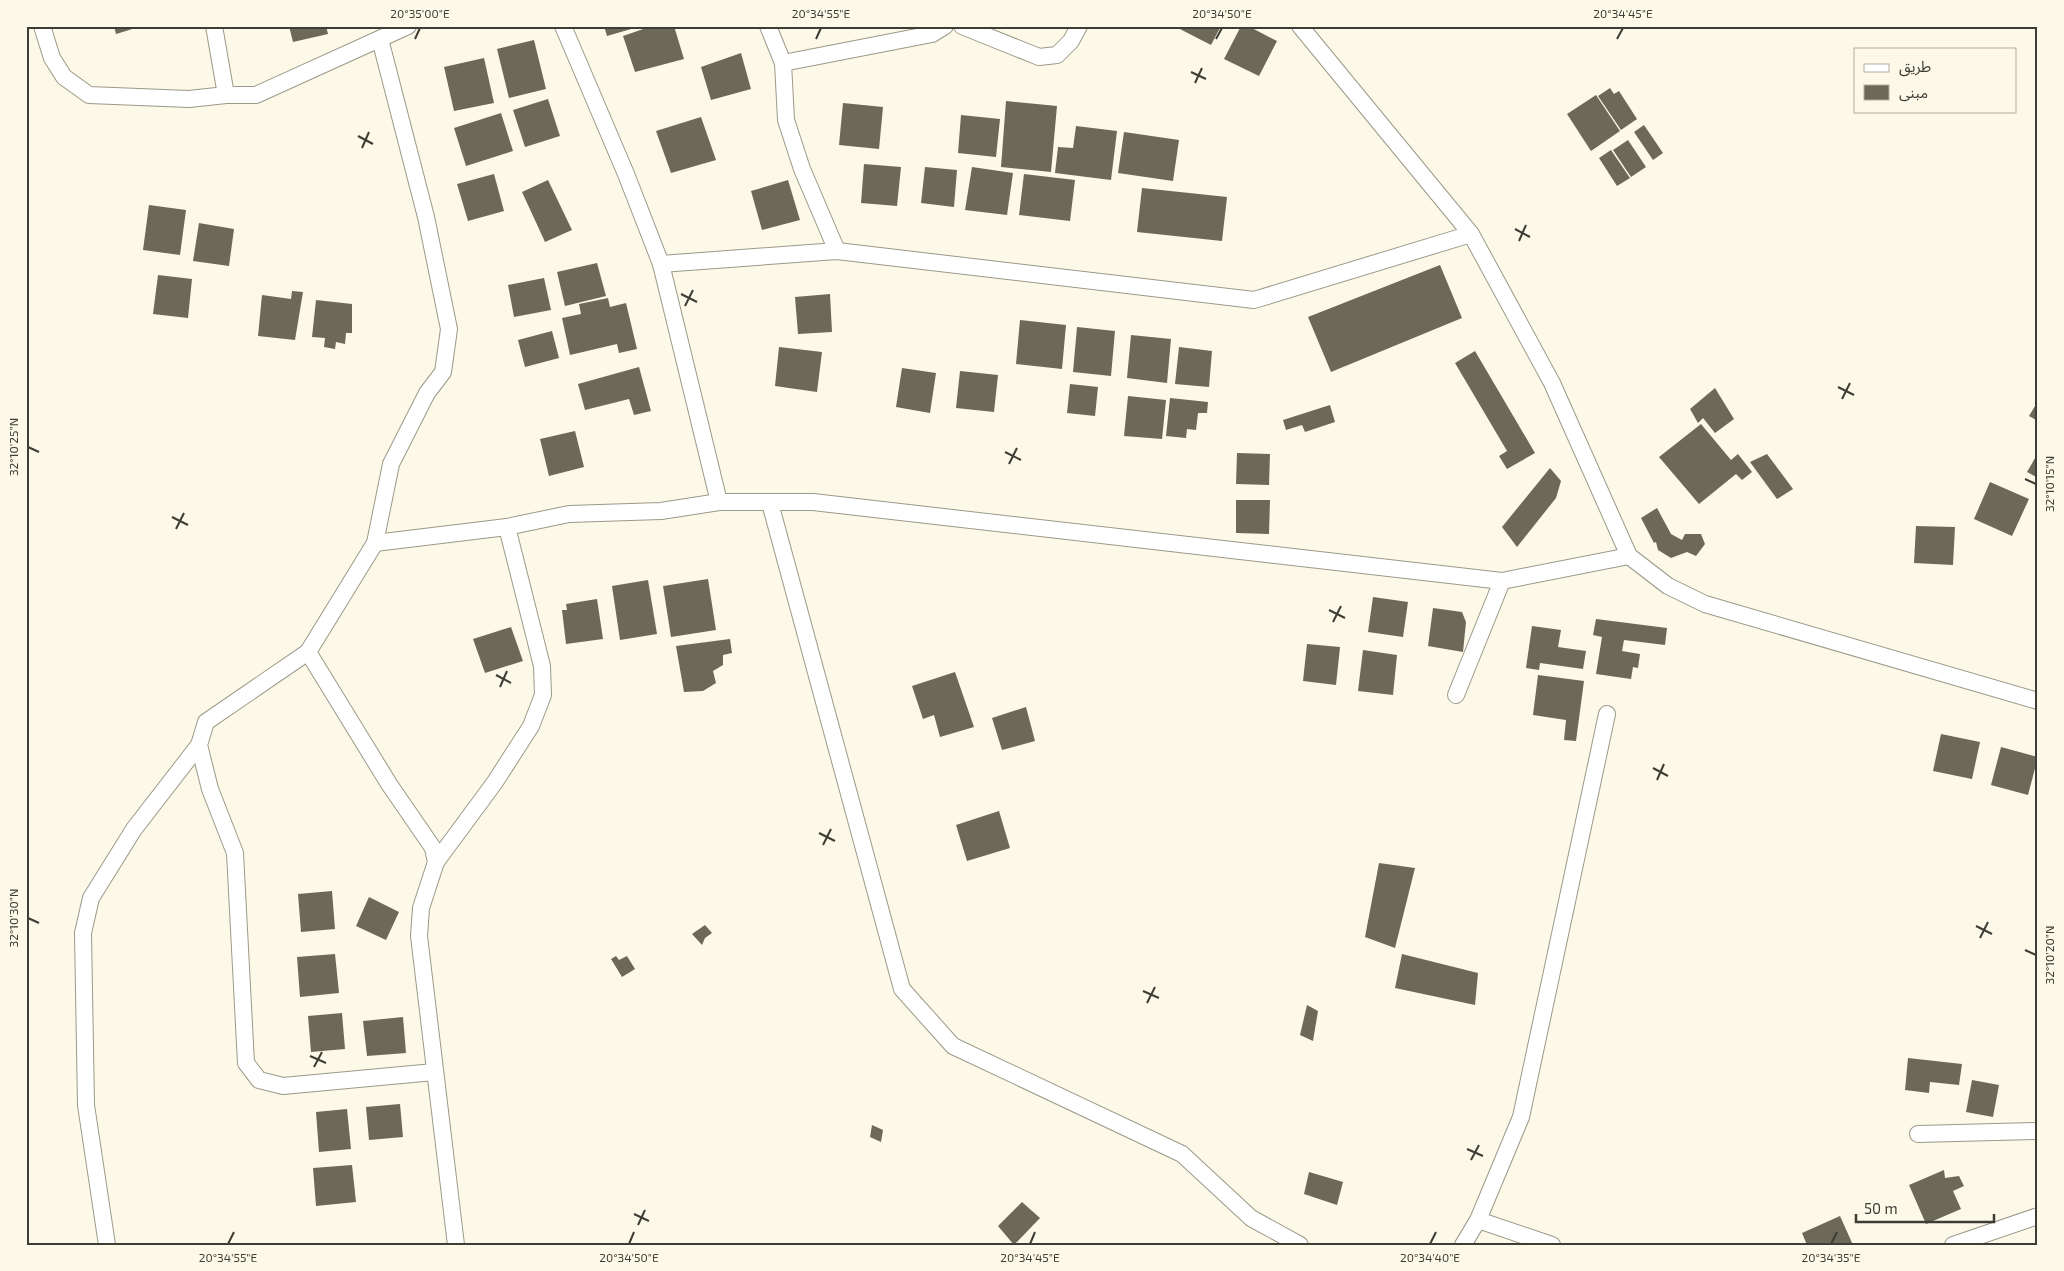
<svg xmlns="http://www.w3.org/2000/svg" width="2064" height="1271" font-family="'Exo 2','Noto Sans Arabic',sans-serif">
<rect width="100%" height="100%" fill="#fcf9e9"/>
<g fill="#6c695b">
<path d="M114,26H138L139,27L116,34Z"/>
<path d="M289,26H326L328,34L293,42Z"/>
<path d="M604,26H638V27L607,36Z"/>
<path d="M652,26H674L684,59L635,72L623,36Z"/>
<path d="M1174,26H1221L1211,45Z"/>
<path d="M1241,26H1248L1277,41L1259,76L1224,59Z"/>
<path d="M534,40L546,89L509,98L497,49Z"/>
<path d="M741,53L751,89L711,100L701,67Z"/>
<path d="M484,58L494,103L454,111L444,67Z"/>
<path d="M1610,88L1614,94L1619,91L1637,119L1621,130L1598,96Z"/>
<path d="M1596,95L1620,131L1591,151L1567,114Z"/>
<path d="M548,99L560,136L525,147L513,110Z"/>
<path d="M1006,101L1057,106L1051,172L1001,167Z"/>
<path d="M843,103L883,107L879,149L839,145Z"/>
<path d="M501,113L513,151L466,166L454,128Z"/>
<path d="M961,115L1000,119L996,157L958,153Z"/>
<path d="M701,117L716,160L671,173L656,131Z"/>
<path d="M1644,125L1663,153L1653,160L1634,132Z"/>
<path d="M1076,126L1117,131L1111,180L1055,173L1058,147L1073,148Z"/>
<path d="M1124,132L1179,140L1173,181L1118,173Z"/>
<path d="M1628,140L1646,167L1631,177L1613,150Z"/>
<path d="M1611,150L1630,178L1617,186L1599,158Z"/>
<path d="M864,164L901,167L897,206L861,203Z"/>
<path d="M925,167L957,170L954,207L921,203Z"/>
<path d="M972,167L1013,173L1007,215L965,210Z"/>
<path d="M494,174L504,211L468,221L457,184Z"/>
<path d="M1024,174L1075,180L1070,221L1019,215Z"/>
<path d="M548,180L572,230L545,242L522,192Z"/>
<path d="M788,180L800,220L762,230L751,191Z"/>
<path d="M1142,188L1227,197L1222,241L1137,232Z"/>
<path d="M149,205L186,210L180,255L143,250Z"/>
<path d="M199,223L234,229L229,266L193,261Z"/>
<path d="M597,263L606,296L565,306L557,272Z"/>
<path d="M1440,265L1462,318L1331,372L1308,317Z"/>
<path d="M158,275L192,279L188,318L153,314Z"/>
<path d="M544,278L551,310L514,317L508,285Z"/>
<path d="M292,291L303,292L295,340L258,336L262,295L291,299Z"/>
<path d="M830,294L832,332L798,334L795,297Z"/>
<path d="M608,298L610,307L626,303L637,349L619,353L617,344L570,355L562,318L581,314L579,304Z"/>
<path d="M316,300L352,304V333H346L345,344L336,342L335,349L324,347L325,338L312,337Z"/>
<path d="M1020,320L1066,325L1062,369L1016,364Z"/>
<path d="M1077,327L1115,331L1111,376L1073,372Z"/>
<path d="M552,331L559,358L525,367L518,340Z"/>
<path d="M1131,335L1171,339L1167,383L1127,378Z"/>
<path d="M779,347L822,352L817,392L775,386Z"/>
<path d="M1179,347L1212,351L1209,387L1175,384Z"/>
<path d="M1475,351L1535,453L1507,469L1499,456L1507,451L1455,363Z"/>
<path d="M639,367L651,411L634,415L629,399L585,410L578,384Z"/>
<path d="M902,368L936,373L930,413L896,407Z"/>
<path d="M960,371L998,375L994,412L956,408Z"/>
<path d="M1070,384L1098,387L1095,416L1067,413Z"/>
<path d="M1715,388L1734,419L1715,433L1703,418L1698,423L1690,409Z"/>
<path d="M1128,396L1166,400L1162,439L1124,436Z"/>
<path d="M1170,398L1208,402L1207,413H1198L1196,430L1187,429L1186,438L1166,436Z"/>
<path d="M2038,401V421L2029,416Z"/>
<path d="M1330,405L1335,422L1305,432L1302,425L1286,430L1283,420Z"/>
<path d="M1701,424L1731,460L1738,454L1752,472L1742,480L1736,474L1699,504L1659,457Z"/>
<path d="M575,431L584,467L549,476L540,439Z"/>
<path d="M1237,453L1270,454L1269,485L1236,484Z"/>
<path d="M2038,453V478L2027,472Z"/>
<path d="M1767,454L1793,489L1777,499L1750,462Z"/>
<path d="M1550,468L1561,481L1556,498L1517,547L1502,527Z"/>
<path d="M1990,482L2029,499L2012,536L1974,519Z"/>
<path d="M1236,500H1270L1269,534L1236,533Z"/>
<path d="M1657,508L1671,534L1682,540L1685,534H1701L1705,544L1696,556L1687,552L1671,558L1658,550L1656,542L1654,543L1641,518Z"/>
<path d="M1916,526L1955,527L1953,565L1914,563Z"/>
<path d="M708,579L716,630L671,637L663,586Z"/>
<path d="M648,580L657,634L620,640L612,586Z"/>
<path d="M1373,597L1408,602L1403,637L1368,632Z"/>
<path d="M597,599L603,639L566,644L562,610H567L566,604Z"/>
<path d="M1433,608L1462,612L1466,622L1463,652L1428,646Z"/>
<path d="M1596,619L1667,628L1665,645L1624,640L1622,651L1640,654L1638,668L1633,667L1631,679L1596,674L1602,637L1593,635Z"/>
<path d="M1532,626L1561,630L1558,647L1586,651L1583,669L1540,663L1539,670L1526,668Z"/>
<path d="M511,627L523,661L485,673L473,639Z"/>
<path d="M730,639L732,653L723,655V665L713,671L716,683L703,691L684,692L676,646Z"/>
<path d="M1307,644L1340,647L1336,685L1303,681Z"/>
<path d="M1363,650L1397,655L1393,695L1358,691Z"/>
<path d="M955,672L974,727L940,737L934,715L923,719L912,686Z"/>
<path d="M1538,675L1584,681L1576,741L1564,740L1566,720L1533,715Z"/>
<path d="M1026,707L1035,741L1002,750L992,718Z"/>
<path d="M1941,734L1980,742L1972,779L1933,771Z"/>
<path d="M2001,747L2038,757L2028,795L1991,785Z"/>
<path d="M999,811L1010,848L967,861L956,825Z"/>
<path d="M1379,863L1415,868L1395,948L1365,937Z"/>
<path d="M332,891L335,929L301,932L298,894Z"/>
<path d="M369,897L399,912L386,940L356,926Z"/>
<path d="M705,925L712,933L705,938L702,945L692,934Z"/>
<path d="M335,954L339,993L300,997L297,957Z"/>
<path d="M1402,954L1478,973L1475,1005L1395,988Z"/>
<path d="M616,956L619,960L627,956L635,969L622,977L611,959Z"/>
<path d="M1307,1005L1318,1011L1313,1041L1300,1035Z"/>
<path d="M342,1013L345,1049L311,1052L308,1016Z"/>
<path d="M403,1017L406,1053L367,1056L363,1021Z"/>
<path d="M1908,1058L1962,1064L1959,1085L1930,1082L1929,1093L1905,1090Z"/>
<path d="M1972,1080L1999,1085L1993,1117L1966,1112Z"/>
<path d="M400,1104L403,1137L369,1140L366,1107Z"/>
<path d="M347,1109L351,1149L319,1152L316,1112Z"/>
<path d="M872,1125L883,1130L881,1142L870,1137Z"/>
<path d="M352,1165L356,1202L316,1206L313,1168Z"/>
<path d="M1944,1170L1945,1178L1959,1176L1964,1186L1953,1191L1961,1209L1926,1224L1909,1185Z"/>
<path d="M1309,1172L1343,1182L1337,1205L1304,1194Z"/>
<path d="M1022,1202L1040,1218L1014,1245L998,1226Z"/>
<path d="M1840,1216L1853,1245H1807L1802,1233Z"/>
</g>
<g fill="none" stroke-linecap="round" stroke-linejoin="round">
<g stroke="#9b9989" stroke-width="18">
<g id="street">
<path d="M42,26L52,58L64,77L89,95L189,99L226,95H256L408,26"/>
<path d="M214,26L226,95"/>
<path d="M563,26L626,174L661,264L719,502"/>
<path d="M768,26L783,63"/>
<path d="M962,26L1039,57L1057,55L1071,41L1079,26"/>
<path d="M1300,26L1471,234L1552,383L1629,556L1668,586L1705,604L2038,701"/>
<path d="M380,39L426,217L449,329L443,372L427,393L391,464L375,543L308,652L389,784L433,848L436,862L421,908L419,936L456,1245"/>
<path d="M837,251L802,169L786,120L783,63L932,34L945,26"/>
<path d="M661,264L837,251L1254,300L1471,234"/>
<path d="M770,503L902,989L953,1046L1182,1154L1251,1218L1300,1245"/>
<path d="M375,543L507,527L569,514L661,511L719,502H813L1502,581L1629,556"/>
<path d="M308,652L206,722L199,745L210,789L235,853L246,1063L259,1080L283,1086L434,1072"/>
<path d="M1456,695L1502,581"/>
<path d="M436,862L495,782L531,726L543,695L542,666L507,527"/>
<path d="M1918,1134L2038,1131"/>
<path d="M1478,1220L1552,1245"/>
<path d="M107,1245L86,1105L83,933L91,898L134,829L199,745"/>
<path d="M1463,1245L1478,1220L1521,1117L1607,714"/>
<path d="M1953,1245L2038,1216"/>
</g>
</g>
<use href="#street" stroke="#fff" stroke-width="16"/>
</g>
<path fill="none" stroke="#3d3c35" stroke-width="2" d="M415,39L420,28M816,39L821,28M1216,39L1222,28M1617,39L1623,28M1191,72L1206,79M1195,83L1202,68M358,136L373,144M362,148L369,132M1515,229L1530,237M1519,241L1526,225M681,294L697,302M685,306L693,290M1838,387L1854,395M1842,399L1850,383M28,447L39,452M1005,452L1021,460M1009,464L1017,448M2025,479L2036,484M172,517L188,525M176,529L184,513M1329,610L1345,618M1333,622L1341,606M496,675L511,683M500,687L507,671M1653,768L1668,776M1657,780L1664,764M819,833L835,841M823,845L831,829M28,918L39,923M1976,926L1992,934M1980,938L1988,922M2025,950L2036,955M1143,991L1159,998M1147,1003L1155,987M310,1056L326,1063M314,1067L322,1052M1467,1149L1483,1156M1471,1160L1479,1145M634,1214L649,1221M638,1225L645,1210M228,1244L234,1232M629,1244L634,1232M1030,1244L1035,1232M1430,1244L1436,1232M1831,1244L1837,1232"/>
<rect width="2064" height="1271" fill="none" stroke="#fcf9e9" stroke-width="55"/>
<rect x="1854" y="48" width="162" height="65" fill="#fcf9e9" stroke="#b0ada1"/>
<rect x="1864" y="64" width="25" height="8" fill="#ffffff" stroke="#b0ada1"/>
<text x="1899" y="72" font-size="15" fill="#3d3c35">طريق</text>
<rect x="1864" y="85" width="25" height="15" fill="#6c695b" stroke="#b0ada1"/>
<text x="1899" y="98" font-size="15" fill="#3d3c35">مبنى</text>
<path d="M1856 1214v8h138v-8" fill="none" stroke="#3d3c35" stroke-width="2.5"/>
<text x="1864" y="1214" font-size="15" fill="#3d3c35" stroke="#fcf9e9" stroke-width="4" paint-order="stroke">50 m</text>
<rect x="28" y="28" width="2008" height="1216" fill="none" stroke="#3d3c35" stroke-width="2"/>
<g font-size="12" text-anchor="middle" fill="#3d3c35">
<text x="420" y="18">20°35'00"E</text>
<text x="821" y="18">20°34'55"E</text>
<text x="1222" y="18">20°34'50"E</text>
<text x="1623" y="18">20°34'45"E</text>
<text transform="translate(14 447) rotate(-90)" y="4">32°10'25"N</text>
<text transform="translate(2050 484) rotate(-90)" y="4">32°10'15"N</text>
<text transform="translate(14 918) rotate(-90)" y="4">32°10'30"N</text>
<text transform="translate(2050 955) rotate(-90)" y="4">32°10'20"N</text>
<text x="228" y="1262">20°34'55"E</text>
<text x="629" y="1262">20°34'50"E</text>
<text x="1030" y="1262">20°34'45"E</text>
<text x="1430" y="1262">20°34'40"E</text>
<text x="1831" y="1262">20°34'35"E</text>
</g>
</svg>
